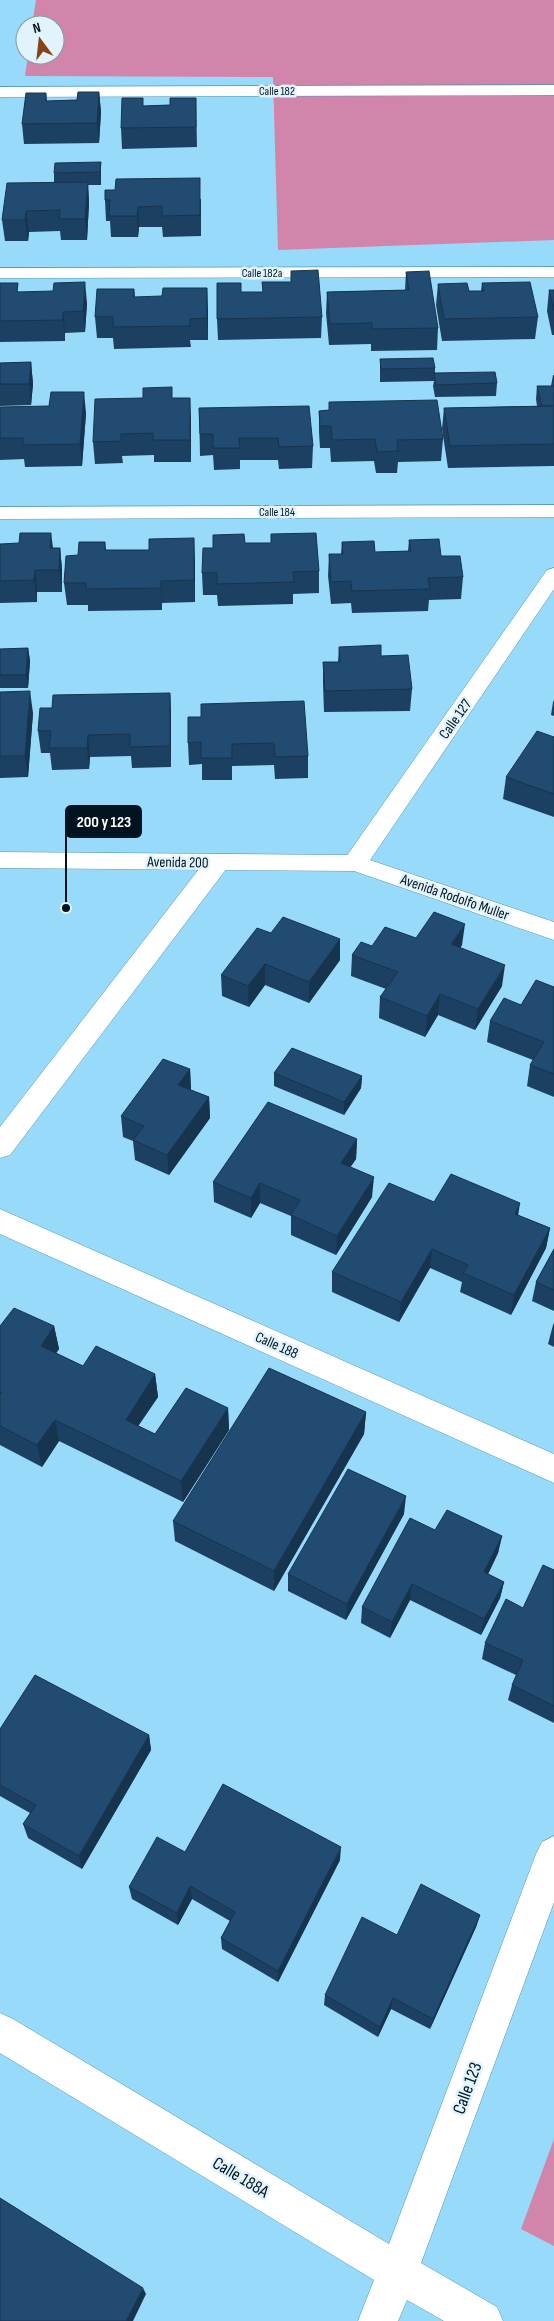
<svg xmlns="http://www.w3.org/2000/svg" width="554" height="2321" font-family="'Sofia Sans Condensed',sans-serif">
<rect width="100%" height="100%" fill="#98dafa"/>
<g fill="#d185aa">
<path d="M36,0H554V240L278,250L273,77L25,76L28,55H55V25H32Z"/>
<path d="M554,2139V2246L521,2229Z"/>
</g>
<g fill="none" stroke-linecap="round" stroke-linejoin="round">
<g stroke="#5496b3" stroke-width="1">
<g id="street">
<path d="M554,85V95L0,97V87Z"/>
<path d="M554,267V277L0,278V268Z"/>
<path d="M554,505V517L0,519V507Z"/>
<path d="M554,568V589L364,869L355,871L346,869L343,863L346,857L547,570Z"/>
<path d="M218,854L227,856L230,862L227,868L10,1155L0,1158V1127L209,856Z"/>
<path d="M0,1209L554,1454V1483L0,1234Z"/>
<path d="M554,1836V1902L421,2263L497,2307L503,2321H444L407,2300L398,2321H358L374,2280L0,2053V2013L13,2019L389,2244L536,1854L542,1842Z"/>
</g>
</g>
<g stroke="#5496b3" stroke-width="1">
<path id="secondary" d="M0,852L355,855L554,922V940L354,871L0,868Z"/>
</g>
<use href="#street" fill="#fff" fill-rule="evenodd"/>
<use href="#secondary" fill="#fff" fill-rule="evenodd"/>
</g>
<g fill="#1c4061">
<path d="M99,92L101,112L99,143L24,144L22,124L46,93L47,101L77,100Z"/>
<path d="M143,98V106L170,105L196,98L197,147L122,149L121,128Z"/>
<path d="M101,162V185H88L89,203L87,240H61L60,231L29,232L28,241H5L2,220L54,183V173Z"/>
<path d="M201,199V236L163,237L162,227H139L138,237H111L110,221H106L105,200Z"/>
<path d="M291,271L322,317L321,338L218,340L217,319L241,292H262L291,282Z"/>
<path d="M406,272L438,328L437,350L371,351V344L329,345L326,313L327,292L405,290Z"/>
<path d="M0,283L19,292L87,303L85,332L65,333V341L0,342Z"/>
<path d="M482,283L538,317L535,339L442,341L436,305L438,284L469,291H481Z"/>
<path d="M134,289L135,297L208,309V340H190L191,347L114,349L113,338H97L95,317Z"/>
<path d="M549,290H554V335H552L547,311Z"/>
<path d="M380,359L435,368V373L497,383L496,396L435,397L433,386L434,381L380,382Z"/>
<path d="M31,362L33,384L31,405L0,406V363Z"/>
<path d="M553,375H554V466L448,468L442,429L444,408L537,406L536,399L537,386H551Z"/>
<path d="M173,398L191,419V462H154V455L122,456L123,463L95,464L93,442Z"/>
<path d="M329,402L443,439L441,461L398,462L397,473H376L374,461L331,462L330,448H320L319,432V411L329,410Z"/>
<path d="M0,407L86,413L82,466L25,467L24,459L0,460Z"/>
<path d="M199,408L313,446L312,468L279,469L278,460H240V469L214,470L213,455L200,456Z"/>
<path d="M271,534L319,571V593L293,594V604L218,606L217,595H203L202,573L213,548L245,543H271Z"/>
<path d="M409,540L441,556L463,577L461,599L429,600L428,611L352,613L351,603L331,604L328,576L329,554H341L342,542L375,552L408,551Z"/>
<path d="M105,542L106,550L195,560V602L162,603V610L88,611V605H67L64,583Z"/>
<path d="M0,544L53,548H60L62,569V592H37V602L0,603Z"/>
<path d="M339,647L412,689L410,711L324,712L323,684V662H338Z"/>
<path d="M28,648L30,661L28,688H0V649Z"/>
<path d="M0,692L33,713L28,777L0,778Z"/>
<path d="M170,693L171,715V767L132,768L131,756L90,757L89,769L52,770L50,753H41L38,731L52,708Z"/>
<path d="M554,700V716L551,715L553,702Z"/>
<path d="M201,717L308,756V778L275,779L274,765L232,766V780H202V764L189,765L188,743Z"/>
<path d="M554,737V817L503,799L506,777Z"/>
<path d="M271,933L340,939V960L309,1003L265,985L249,1007L222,996L221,975Z"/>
<path d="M416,938L462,945L460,948L502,986L475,1030L438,1015L425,1037L379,1018L380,997L386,989L351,976L352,955L372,946Z"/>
<path d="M554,987V1097L527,1086L530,1065L533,1060L487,1042L490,1021Z"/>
<path d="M190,1069L191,1090L209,1097L210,1118L169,1175L135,1160L133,1141L123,1137L121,1116Z"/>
<path d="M274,1073L362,1076L361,1088L344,1115L274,1086Z"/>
<path d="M357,1139L356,1159L350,1167L372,1197L336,1255L291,1235V1216L260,1203L251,1218L214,1202L213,1182Z"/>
<path d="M434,1202L518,1215L550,1228L546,1248L511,1315L460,1292L462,1282L430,1268L399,1322L332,1292V1272Z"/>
<path d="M554,1249V1311L532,1301L536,1282Z"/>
<path d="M554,1323V1347L548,1344L553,1325Z"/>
<path d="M0,1326H54L59,1349L56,1353L83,1366L155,1374L158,1397L138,1426L155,1434L228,1408L229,1430L183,1502L59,1441L42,1467L0,1445Z"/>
<path d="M366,1412L364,1434L274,1591L175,1541L173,1521Z"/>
<path d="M404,1514L346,1620L288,1591V1574Z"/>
<path d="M502,1536L498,1553L488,1574L504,1582L500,1598L481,1635L410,1600L390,1638L361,1623L362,1607Z"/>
<path d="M554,1570V1723L508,1700L512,1685L516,1675L482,1659L485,1643L523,1608Z"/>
<path d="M0,1729L149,1735L151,1750L82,1869L28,1838L23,1824L30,1813L0,1796Z"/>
<path d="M185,1852L340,1860L278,1982L222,1949L221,1938L230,1921L192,1899L178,1925L132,1899L129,1887Z"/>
<path d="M480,1915L476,1927L430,2029L391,2009L378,2037L324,2005L325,1995Z"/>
</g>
<g fill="#17344f">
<path d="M99,92L101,112L99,143L97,123Z"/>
<path d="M101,162V185L100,172Z"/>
<path d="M88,182L89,203L87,240L85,219Z"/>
<path d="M138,207L139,227L138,237L137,216Z"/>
<path d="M26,211L29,232L28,241L25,220Z"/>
<path d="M85,282L87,303L85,332L83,311Z"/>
<path d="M207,288L208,309V340L207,318Z"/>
<path d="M63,312L65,333V341L63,320Z"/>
<path d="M31,362L33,384L31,405L29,384Z"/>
<path d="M84,392L86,413L82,466L80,444Z"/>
<path d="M190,398L191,419V462L190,440Z"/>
<path d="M51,533L54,555L50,548Z"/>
<path d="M194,538L195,560V602L194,580Z"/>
<path d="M60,548L62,569V592L59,570Z"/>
<path d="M35,570L37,592V602L34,580Z"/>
<path d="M161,581L162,603V610L161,588Z"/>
<path d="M28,648L30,661L28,688L26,675Z"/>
<path d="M30,691L33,713L28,777L25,756Z"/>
<path d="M170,693L171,715V767L170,746Z"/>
<path d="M88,735L90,757L89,769L87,748Z"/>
<path d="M465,924L462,945L448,966L451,944Z"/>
<path d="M340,939V960L309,1003V982Z"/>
<path d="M265,964V985L249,1007L248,986Z"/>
<path d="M505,965L502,986L475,1030L478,1009Z"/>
<path d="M440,994L438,1015L425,1037L427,1016Z"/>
<path d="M190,1069L191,1090L178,1085Z"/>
<path d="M362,1076L361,1088L344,1115V1102Z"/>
<path d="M209,1097L210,1118L169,1175L167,1155Z"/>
<path d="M357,1139L356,1159L340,1183L341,1163Z"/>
<path d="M374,1177L372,1197L336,1255L337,1236Z"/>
<path d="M260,1183V1203L251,1218V1198Z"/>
<path d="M520,1203L517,1223L515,1214Z"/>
<path d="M550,1228L546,1248L511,1315L514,1295Z"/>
<path d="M432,1249L430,1268L399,1322L401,1302Z"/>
<path d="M54,1326L59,1349L46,1368L41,1346Z"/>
<path d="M155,1374L158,1397L128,1441L126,1420Z"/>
<path d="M228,1408L229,1430L183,1502L181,1481Z"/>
<path d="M366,1412L364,1434L274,1591V1571Z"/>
<path d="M55,1420L59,1441L42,1467L37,1445Z"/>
<path d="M406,1496L404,1514L346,1620L347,1604Z"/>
<path d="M502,1536L498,1553L481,1589L484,1572Z"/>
<path d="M504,1582L500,1598L481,1635L484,1619Z"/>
<path d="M412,1584L410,1600L390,1638L392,1622Z"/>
<path d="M149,1735L151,1750L82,1869L79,1856Z"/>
<path d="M341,1847L340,1860L278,1982V1971Z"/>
<path d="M190,1886L192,1899L178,1925L177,1913Z"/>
<path d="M480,1915L476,1927L430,2029L433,2019Z"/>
<path d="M393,1998L391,2009L378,2037L380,2027Z"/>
<path d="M143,2288L146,2294L133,2321H126Z"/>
</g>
<g fill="#214b71" stroke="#17344f">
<path d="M78,92H99L97,123L22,124L26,93H46V101L77,100Z"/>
<path d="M122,98H143V106L170,105V98H196V127L121,128Z"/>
<path d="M101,162L100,172L54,173L55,163Z"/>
<path d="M200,178V215L162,216V206L138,207L137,216H109L110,200H105V190H115L116,179Z"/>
<path d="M88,182L85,219H59L60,210L26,211L25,220H2L7,183Z"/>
<path d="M318,270L322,317L217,319V283H241V292H263L262,282H291V271Z"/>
<path d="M429,271L438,328L372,329V323L330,324L327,292L409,290L406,272Z"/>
<path d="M85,282L83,311L63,312V320L0,321V283H18L17,292L53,291L54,283Z"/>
<path d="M530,282L538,317L444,319L438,284L467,283L469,291H484L482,283Z"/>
<path d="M163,288H207V318L190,319V326L113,327V317H95L97,289H134V297L162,296Z"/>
<path d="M549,290H554V311Z"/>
<path d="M433,358L435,368L381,369L380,359Z"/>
<path d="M31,362L29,384H0V363Z"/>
<path d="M495,372L497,383L436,385L434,373Z"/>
<path d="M537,386H554V406H542Z"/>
<path d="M172,387V398H190V440H153V433L121,434V441L93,442L95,399L143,398V388Z"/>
<path d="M51,392H84L80,444L23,445V438H0V407L49,406Z"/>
<path d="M437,400L443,439L397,440L398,451L377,452L375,439L332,440L331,426H320L319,411L329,410V402Z"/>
<path d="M309,406L313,446L279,447L278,438H239L240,448H213V434H200L199,408Z"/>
<path d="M554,406V444L450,446L444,408Z"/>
<path d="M20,533H51L50,548H60L59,570H35L34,580L0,581V544L19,543Z"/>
<path d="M316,533L319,571L293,572L294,582L217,584V573H202L203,548H213V535L244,534L245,543H271V534Z"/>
<path d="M194,538V580L161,581V588L86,589V583H64L66,556L78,555L79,542H105V550H149V539Z"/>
<path d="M439,539L441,556H460L463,577L428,578L430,589L352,591L351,581L331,582L329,554H343L342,542L374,541L375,552L411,551L409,540Z"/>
<path d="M381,645V656L408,655L412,689L325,691L323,662H340L339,647Z"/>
<path d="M28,648L26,675H0V649Z"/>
<path d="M30,691L25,756H0V692Z"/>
<path d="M170,693V746L130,747V734L88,735L87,748H49L51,731H38L40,708H52L53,695Z"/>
<path d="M304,701L308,756L275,757L274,743L232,744V758H201V742L188,743V717H201V704Z"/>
<path d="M537,731L554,737V794L506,777Z"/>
<path d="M434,912L465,924L451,944L505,965L478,1009L440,994L427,1016L380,997L398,972L352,955L361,942L372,946L385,927L416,938Z"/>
<path d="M283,917L340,939L309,982L265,964L248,986L221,975L257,928L271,933Z"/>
<path d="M536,980L554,987V1074L530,1065L544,1042L490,1021L504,998L521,1005Z"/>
<path d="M292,1048L362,1076L344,1102L274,1073Z"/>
<path d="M163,1059L190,1069L178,1085L209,1097L167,1155L133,1140L144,1126L121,1116Z"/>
<path d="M268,1102L357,1139L341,1163L374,1177L337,1236L291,1215L300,1200L260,1183L251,1198L213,1182Z"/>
<path d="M451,1174L520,1203L515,1214L550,1228L514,1295L463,1273L468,1265L432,1249L401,1302L332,1272L389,1183L434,1202Z"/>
<path d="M554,1249V1290L536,1282Z"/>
<path d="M14,1308L54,1326L41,1346L83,1366L96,1346L155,1374L126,1420L155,1434L186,1388L228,1408L181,1481L55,1420L37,1445L0,1426V1395L2,1393L0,1392V1326Z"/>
<path d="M269,1368L366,1412L274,1571L173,1521Z"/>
<path d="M348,1469L406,1496L347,1604L288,1574Z"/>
<path d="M447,1510L502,1536L484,1572L504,1582L484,1619L412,1584L392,1622L362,1607L410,1518L435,1530Z"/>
<path d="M543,1565L554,1570V1706L512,1685L523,1660L485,1643L506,1599L523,1608Z"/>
<path d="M35,1675L149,1735L79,1856L23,1824L36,1805L0,1785V1729Z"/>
<path d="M223,1784L341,1847L278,1971L221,1938L235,1912L190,1886L177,1913L129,1887L157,1837L185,1852Z"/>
<path d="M421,1884L480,1915L433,2019L393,1998L380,2027L325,1995L362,1917L397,1935Z"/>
<path d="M0,2198L143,2288L126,2321H0Z"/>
</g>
<g text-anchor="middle" stroke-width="5" stroke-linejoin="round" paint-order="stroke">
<g font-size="12" fill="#00131e" stroke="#e1f4fe">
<text x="277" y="95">Calle 182</text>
<text x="262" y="277">Calle 182a</text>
<text x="277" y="516">Calle 184</text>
</g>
<g font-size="15" fill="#00131e" stroke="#e1f4fe">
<text transform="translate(455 719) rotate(-55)" y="5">Calle 127</text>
<text transform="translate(178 862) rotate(1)" y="5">Avenida 200</text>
<text transform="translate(455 897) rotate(19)" y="5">Avenida Rodolfo Muller</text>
<text transform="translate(277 1345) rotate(24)" y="5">Calle 188</text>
</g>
<g font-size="18" fill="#00131e" stroke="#e1f4fe">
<text transform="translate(467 2088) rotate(-70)" y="6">Calle 123</text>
<text transform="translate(241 2177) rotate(31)" y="6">Calle 188A</text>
</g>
</g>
<path fill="none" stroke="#00131e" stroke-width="2" d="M66 908L66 822"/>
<circle fill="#00131e" stroke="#e1f4fe" stroke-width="2" cx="66" cy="908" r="5"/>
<rect fill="#00131e" stroke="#00131e" stroke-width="2" x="66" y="806" width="75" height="31" rx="5"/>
<g font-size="16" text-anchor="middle" font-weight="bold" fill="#fff">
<text x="104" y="827">200 y 123</text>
</g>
<g transform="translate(40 40) rotate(345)"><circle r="24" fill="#e1f4fe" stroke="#879aa4"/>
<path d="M0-4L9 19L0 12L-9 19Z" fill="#874318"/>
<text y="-8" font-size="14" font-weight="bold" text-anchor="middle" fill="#00131e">N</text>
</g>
</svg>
